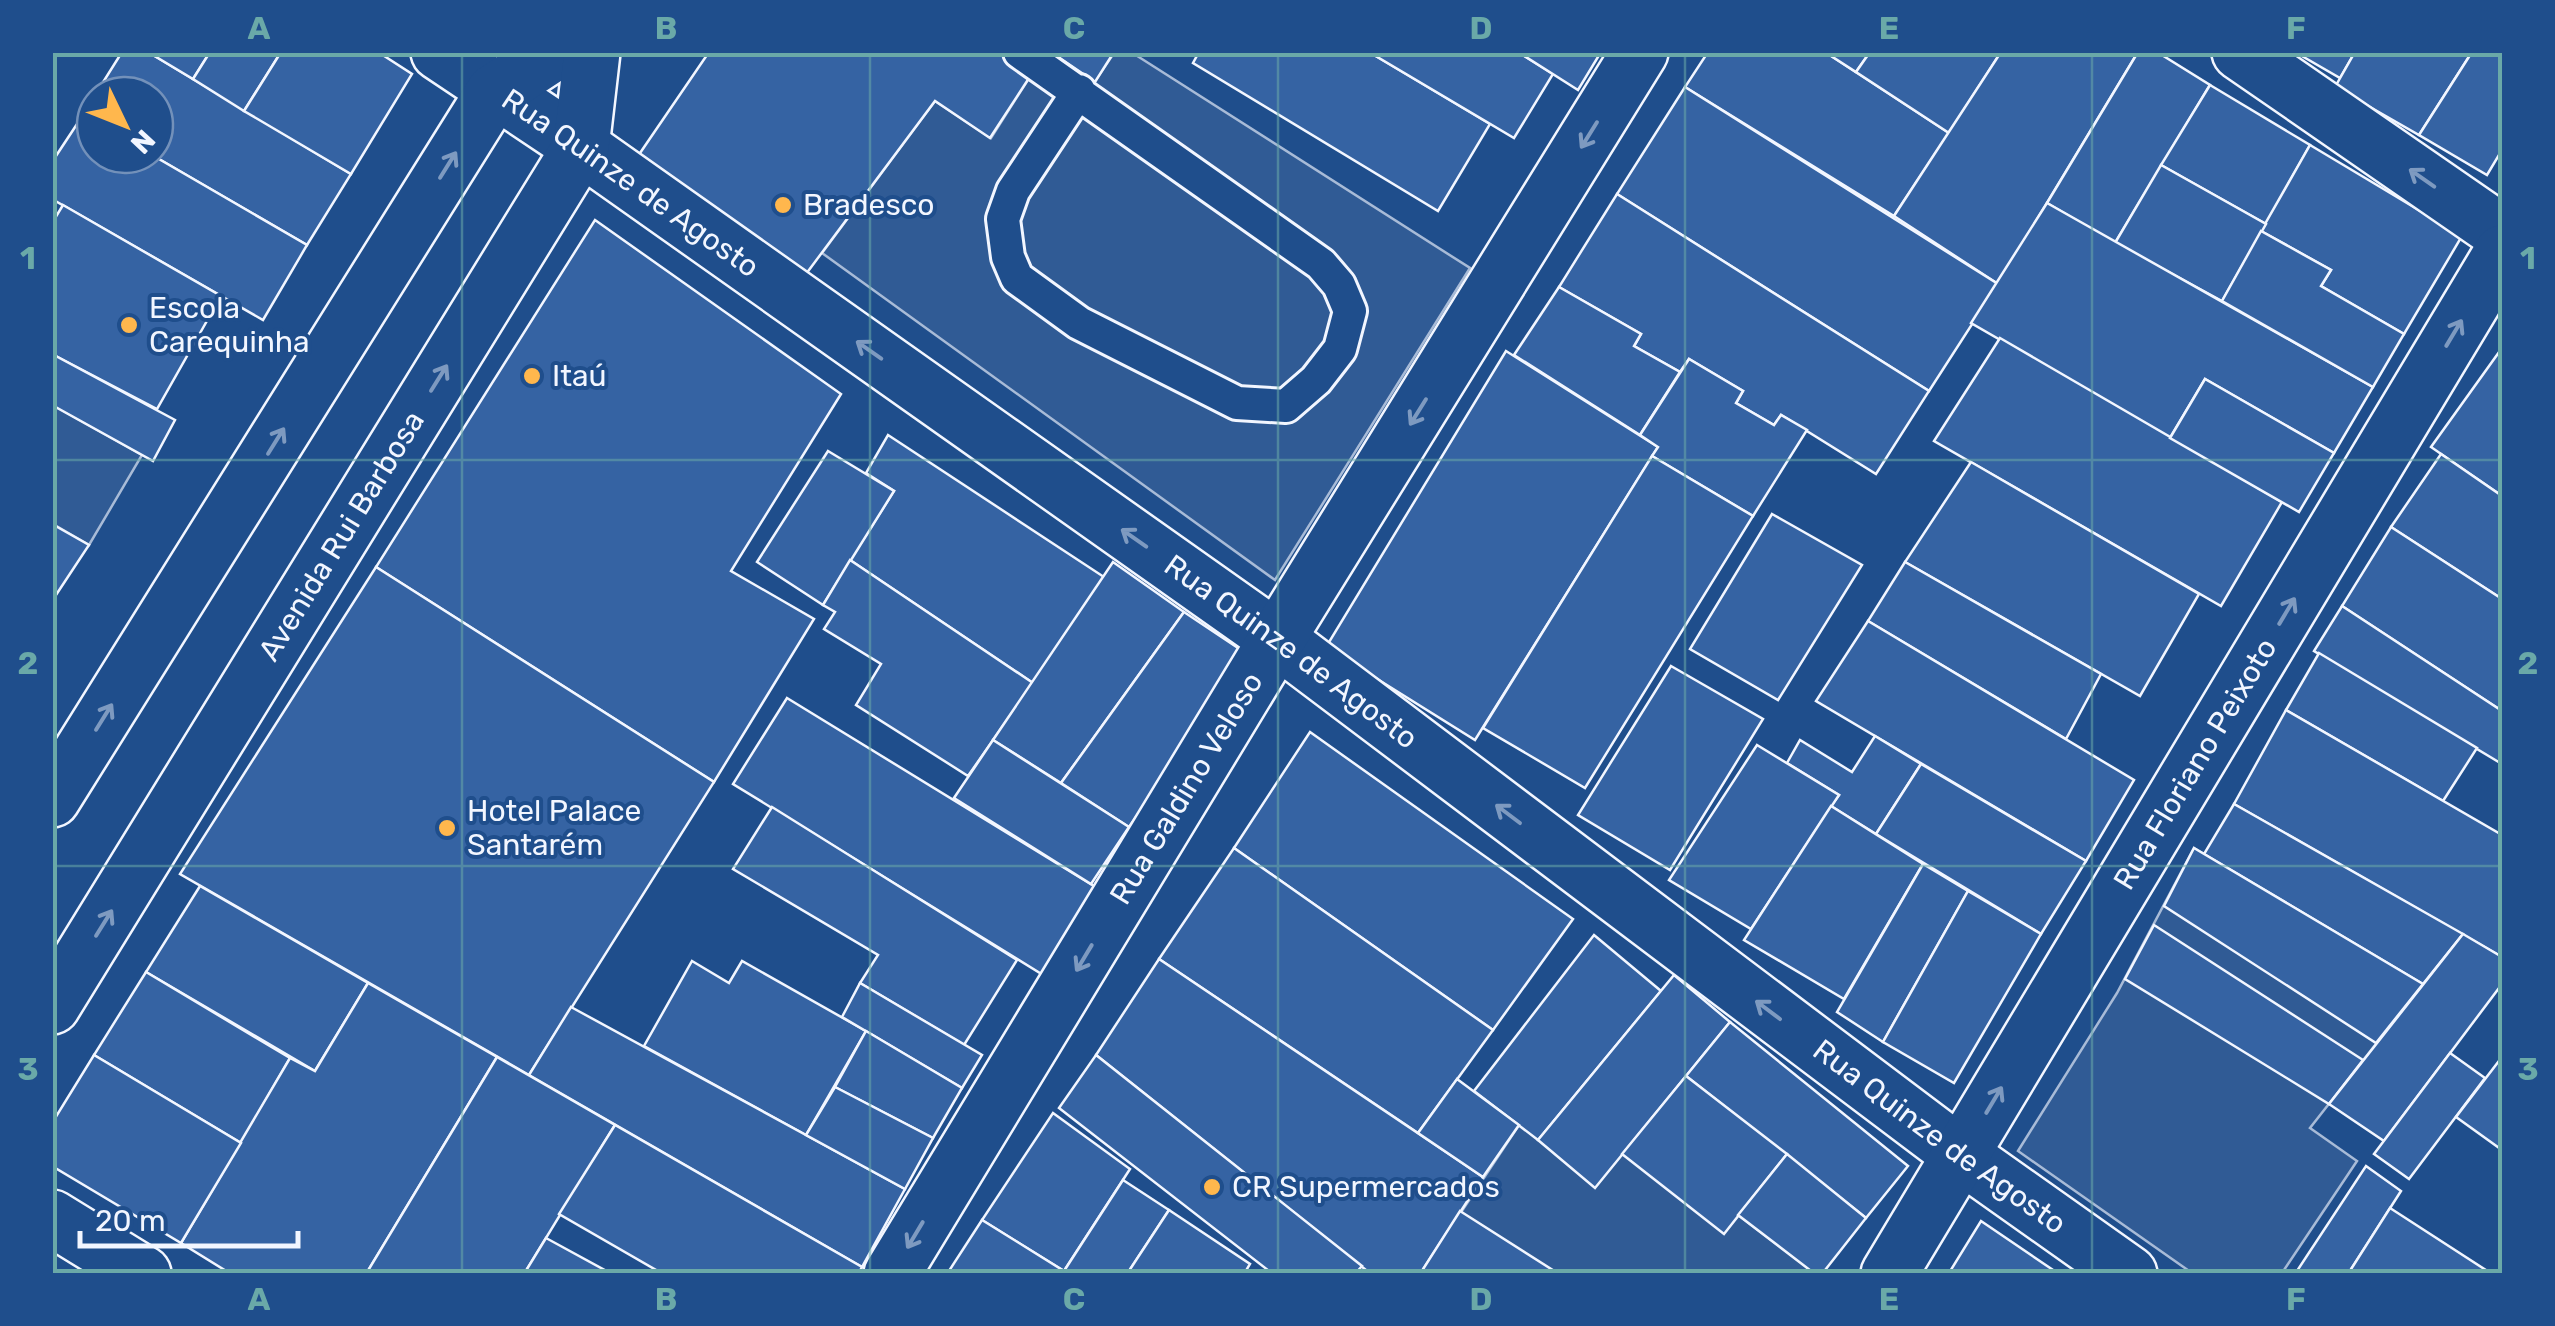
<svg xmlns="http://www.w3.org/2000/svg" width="2555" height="1326" font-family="Rubik,sans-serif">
<rect width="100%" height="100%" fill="#1f4e8c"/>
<g fill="#305b95" stroke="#a8bbd7" stroke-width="2.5">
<path d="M1131,52L1470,268L1275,580L822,253L935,101L991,138L1031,75L998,53H1051L1095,81L1114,53Z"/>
<path d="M53,405L142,455L89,545L53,524Z"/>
<path d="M2194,848L2423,984L2310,1128L2357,1161L2282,1273H2192L2018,1151L2117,993Z"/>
<path d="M1519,1125L1622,1154L1738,1215L1815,1273L1420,1274Z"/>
</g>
<g fill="#3563a3" stroke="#f2f6ff" stroke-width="2.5">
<path d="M122,52H148L351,174L307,245L152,155H155V95H95Z"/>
<path d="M148,52H210L193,79Z"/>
<path d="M210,52H281L244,111L193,79Z"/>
<path d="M281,52H378L412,74L351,174L244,111Z"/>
<path d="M709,52H998L1031,75L990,138L935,101L806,274L638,156Z"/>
<path d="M1051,52H1114L1095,82Z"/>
<path d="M1199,52H1369L1490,124L1438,211L1193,63Z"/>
<path d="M1369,52H1518L1553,74L1514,138Z"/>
<path d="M1518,52H1601L1578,90Z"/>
<path d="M1708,52H1825L1949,133L1894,216L1685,87Z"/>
<path d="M1825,52H1870L1856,72Z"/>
<path d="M1870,52H2001L1949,133L1856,72Z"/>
<path d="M2001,52H2138L1998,284L1894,216Z"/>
<path d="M2138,52H2157L2210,85L2115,243L2047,203Z"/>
<path d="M2295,52H2355L2340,78Z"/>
<path d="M2355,52H2472L2419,135L2335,87Z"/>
<path d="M2472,52H2502V150L2487,175L2419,135Z"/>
<path d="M2210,85L2310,145L2266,224L2161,165Z"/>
<path d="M1685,87L1998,284L1929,391L1617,194Z"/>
<path d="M95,96V122L83,115Z"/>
<path d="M83,115L95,122V155H152L307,245L263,320L52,199V162Z"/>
<path d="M2310,145L2462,236L2404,334L2321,286L2331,270L2261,231Z"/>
<path d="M2161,165L2266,224L2222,301L2115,243Z"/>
<path d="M1617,194L1929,391L1876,474L1781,415L1774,425L1736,403L1743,391L1689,359L1680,372L1634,346L1641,334L1559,287Z"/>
<path d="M2047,203L2373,387L2334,453L2205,379L2170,438L1971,323Z"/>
<path d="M63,205L221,296L157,409L52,354V223Z"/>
<path d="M595,220L841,394L731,571L814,619L714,782L376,567Z"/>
<path d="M2261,231L2331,270L2321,286L2404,334L2373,387L2222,301Z"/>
<path d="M1559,287L1641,334L1634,346L1680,372L1640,435L1514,355Z"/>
<path d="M2000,338L2282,502L2221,606L1934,441Z"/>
<path d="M2502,348V496L2431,447Z"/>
<path d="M1506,351L1658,447L1475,740L1326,647Z"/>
<path d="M52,354L175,420L153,461L52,405Z"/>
<path d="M1689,359L1743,391L1736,403L1774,425L1781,415L1807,430L1753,516L1652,456L1658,447L1640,435Z"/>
<path d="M2205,379L2334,453L2299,512L2170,438Z"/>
<path d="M888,435L1104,577L1033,683L850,560L894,491L866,473Z"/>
<path d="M828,451L894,491L823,605L757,562Z"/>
<path d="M2441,454L2502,496V599L2391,527Z"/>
<path d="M1652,456L1753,516L1585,788L1483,728Z"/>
<path d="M1971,462L2199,594L2140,696L1905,562Z"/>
<path d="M1772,514L1862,565L1778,700L1690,649Z"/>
<path d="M52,524L89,545L52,601Z"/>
<path d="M2391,527L2502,599V711L2342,606Z"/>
<path d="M850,560L1033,683L968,776L856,705L881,664L824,629L835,612L823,605Z"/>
<path d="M1113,562L1184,612L1061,783L993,740Z"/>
<path d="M1905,562L2101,674L2066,739L1868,621Z"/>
<path d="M376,567L714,782L529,1075L180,874Z"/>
<path d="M2342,606L2502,711V764L2314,651Z"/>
<path d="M1184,612L1250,656L1129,827L1061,783Z"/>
<path d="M1868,621L2134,780L2086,861L1816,701Z"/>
<path d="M2319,653L2477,748L2443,801L2286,710Z"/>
<path d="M1671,666L1763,719L1670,870L1578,815Z"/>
<path d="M787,698L1102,891L1048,978L733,784Z"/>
<path d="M2286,710L2502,835V957L2234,804Z"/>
<path d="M1310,732L1573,919L1493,1030L1234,848Z"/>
<path d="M1875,736L1921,764L1876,834L1831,806L1839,795L1787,763L1800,740L1852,772Z"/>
<path d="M993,740L1129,827L1091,884L954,798Z"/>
<path d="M1757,745L1839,795L1751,929L1669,880Z"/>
<path d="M1921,764L2086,861L2041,934L1876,834Z"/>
<path d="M2234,804L2463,934L2423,984L2204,854Z"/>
<path d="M1831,806L1923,864L1844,999L1744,940Z"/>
<path d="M772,807L1017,960L964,1045L860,983L878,955L733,869Z"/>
<path d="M1234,848L1493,1030L1418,1133L1159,959Z"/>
<path d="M2194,848L2423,984L2376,1043L2164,906Z"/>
<path d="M1923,864L1968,891L1883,1042L1837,1012Z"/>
<path d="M200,886L368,983L315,1071L146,972Z"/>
<path d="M1968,891L2041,934L1954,1083L1883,1042Z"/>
<path d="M2154,925L2363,1060L2329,1104L2125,979Z"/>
<path d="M2463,934L2502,957V984L2384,1141L2329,1104Z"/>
<path d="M1594,935L1661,991L1538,1140L1474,1091Z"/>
<path d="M1159,959L1483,1177L1420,1274H1371L1096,1055Z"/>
<path d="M692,961L729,983L742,961L866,1031L806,1135L644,1046Z"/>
<path d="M146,972L290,1058L241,1143L94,1055Z"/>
<path d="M1674,975L1730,1022L1595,1188L1538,1140Z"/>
<path d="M368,983L497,1057L366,1274H231L181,1243L290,1058L315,1071Z"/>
<path d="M860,983L982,1055L962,1088L842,1017Z"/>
<path d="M571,1007L905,1189L862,1267L529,1075Z"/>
<path d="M1730,1022L1908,1166L1866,1218L1686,1076Z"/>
<path d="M866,1031L962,1088L933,1138L835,1087Z"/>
<path d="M2450,1053L2485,1078L2409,1179L2374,1154Z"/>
<path d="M94,1055L241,1143L181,1243L52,1166V1123Z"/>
<path d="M1096,1055L1362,1266L1355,1274H1273L1059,1108Z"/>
<path d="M497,1057L615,1125L524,1274H366Z"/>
<path d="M2502,1057V1150L2456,1117Z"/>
<path d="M1686,1076L1787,1154L1724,1234L1622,1154Z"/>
<path d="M1457,1079L1519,1125L1483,1177L1418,1133Z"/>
<path d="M835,1087L933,1138L905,1189L806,1135Z"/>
<path d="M1053,1113L1130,1169L1064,1271L982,1220Z"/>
<path d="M615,1125L862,1267L858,1274H663L559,1214Z"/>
<path d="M1787,1154L1866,1218L1822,1274H1815L1738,1215Z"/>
<path d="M2366,1166L2401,1191L2348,1274H2295Z"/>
<path d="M1123,1180L1169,1210L1127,1274L1064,1271Z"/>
<path d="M2390,1208L2492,1274H2348Z"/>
<path d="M1169,1210L1250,1264L1244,1274H1127Z"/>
<path d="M1460,1211L1559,1274H1420Z"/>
<path d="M982,1220L1064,1271L1067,1274H947Z"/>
<path d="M1981,1221L2059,1274L1949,1273Z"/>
<path d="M546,1238L612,1274H524Z"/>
</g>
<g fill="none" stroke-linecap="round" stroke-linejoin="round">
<g stroke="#f2f6ff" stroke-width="38">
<path id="lane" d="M1020,52L1321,264L1339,285L1350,311L1340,349L1316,380L1286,406L1237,403L1079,323L1017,278L1008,257L1003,219L1013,191L1079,91"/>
</g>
<g stroke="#f2f6ff" stroke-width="60">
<g id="street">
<path id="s1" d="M439,52L581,147L1277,639L1961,1155L2129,1274"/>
<path d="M2240,52L2502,233"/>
<path d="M52,1218L143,1274"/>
<path id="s2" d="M892,1274L1277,639L1640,52"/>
<path id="s3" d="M1889,1274L2502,253"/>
</g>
</g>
<g stroke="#f2f6ff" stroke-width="60">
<g id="secondary">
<path d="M52,799L494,92L555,52"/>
<path id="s4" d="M52,1006L581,147L592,52"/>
</g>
</g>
<use href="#lane" stroke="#1f4e8c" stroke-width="32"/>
<use href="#street" stroke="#1f4e8c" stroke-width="55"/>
<use href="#secondary" stroke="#1f4e8c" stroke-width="55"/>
</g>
<defs><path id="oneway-shaft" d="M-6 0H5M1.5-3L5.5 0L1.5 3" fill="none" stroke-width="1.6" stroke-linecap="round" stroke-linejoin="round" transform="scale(2.5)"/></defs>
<g stroke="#7e9ac0">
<use href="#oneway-shaft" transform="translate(1589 135) rotate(122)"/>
<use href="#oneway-shaft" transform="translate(448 165) rotate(-58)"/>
<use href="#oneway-shaft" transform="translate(2422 178) rotate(-145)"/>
<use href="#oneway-shaft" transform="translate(2454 333) rotate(-59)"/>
<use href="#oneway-shaft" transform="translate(869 350) rotate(-145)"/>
<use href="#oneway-shaft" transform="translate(439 378) rotate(-58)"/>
<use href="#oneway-shaft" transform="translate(1418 412) rotate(122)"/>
<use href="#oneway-shaft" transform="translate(276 441) rotate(-58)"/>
<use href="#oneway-shaft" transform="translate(1134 538) rotate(-145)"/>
<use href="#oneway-shaft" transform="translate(2287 611) rotate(-59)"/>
<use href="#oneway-shaft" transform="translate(104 717) rotate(-58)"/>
<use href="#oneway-shaft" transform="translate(1508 814) rotate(-143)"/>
<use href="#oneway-shaft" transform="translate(104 923) rotate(-58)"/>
<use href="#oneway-shaft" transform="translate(1084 958) rotate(121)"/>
<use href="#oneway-shaft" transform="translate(1768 1010) rotate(-143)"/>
<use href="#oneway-shaft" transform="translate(1994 1100) rotate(-59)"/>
<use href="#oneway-shaft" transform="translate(915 1235) rotate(121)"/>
</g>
<path fill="none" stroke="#6aa9a8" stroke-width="2.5" stroke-opacity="0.55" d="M462,52V1274M870,52V1274M1278,52V1274M1685,52V1274M2092,52V1274M52,460H2502M52,866H2502"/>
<g fill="#ffb74d" stroke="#1f4e8c" stroke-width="4">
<circle cx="783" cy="205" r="10"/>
<circle cx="129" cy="325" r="10"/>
<circle cx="532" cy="376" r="10"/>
<circle cx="447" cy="828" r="10"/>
<circle cx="1212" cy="1187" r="10"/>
</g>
<g text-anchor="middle" stroke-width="8" stroke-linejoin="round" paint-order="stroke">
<g font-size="30" fill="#f2f6ff" stroke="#1f4e8c">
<text dy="10" stroke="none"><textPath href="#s1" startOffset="232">Rua Quinze de Agosto</textPath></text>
<text dy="10" stroke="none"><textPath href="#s4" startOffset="552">Avenida Rui Barbosa</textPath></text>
<text dy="10" stroke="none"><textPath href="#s1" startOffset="1042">Rua Quinze de Agosto</textPath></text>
<text dy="10" stroke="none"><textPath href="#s3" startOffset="595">Rua Floriano Peixoto</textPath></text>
<text dy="10" stroke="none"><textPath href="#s2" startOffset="568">Rua Galdino Veloso</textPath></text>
<text dy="10" stroke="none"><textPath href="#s1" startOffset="1852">Rua Quinze de Agosto</textPath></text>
</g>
<g font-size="30" fill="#f2f6ff" stroke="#1f4e8c" text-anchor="start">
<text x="803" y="215">Bradesco</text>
<text x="149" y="318">Escola<tspan x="149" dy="34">Carequinha</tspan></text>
<text x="552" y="386">Itaú</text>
<text x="467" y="821">Hotel Palace<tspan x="467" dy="34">Santarém</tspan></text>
<text x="1232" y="1197">CR Supermercados</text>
</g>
</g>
<rect width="2555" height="1326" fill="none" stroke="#1f4e8c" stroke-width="110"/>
<g transform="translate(125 125) rotate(133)"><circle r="48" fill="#1f4e8c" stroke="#7391ba" stroke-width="2.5"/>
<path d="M0-8L18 38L0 25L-18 38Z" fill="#ffb74d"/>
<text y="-15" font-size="28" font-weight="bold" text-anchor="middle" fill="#f2f6ff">N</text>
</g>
<path d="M80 1231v15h218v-15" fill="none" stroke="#f2f6ff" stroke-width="5"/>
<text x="95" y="1231" font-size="30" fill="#f2f6ff" stroke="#1f4e8c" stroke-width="8" paint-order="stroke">20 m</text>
<rect x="55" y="55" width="2445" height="1216" fill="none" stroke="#6aa9a8" stroke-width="4"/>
<g font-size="32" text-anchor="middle" font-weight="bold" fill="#6aa9a8">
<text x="259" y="39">A</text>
<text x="666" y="39">B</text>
<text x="1074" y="39">C</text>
<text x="1481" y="39">D</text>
<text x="1889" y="39">E</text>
<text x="2296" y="39">F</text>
<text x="28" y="269">1</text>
<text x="2528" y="269">1</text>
<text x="28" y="674">2</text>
<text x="2528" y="674">2</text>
<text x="28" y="1080">3</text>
<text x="2528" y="1080">3</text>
<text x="259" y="1310">A</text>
<text x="666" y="1310">B</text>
<text x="1074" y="1310">C</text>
<text x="1481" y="1310">D</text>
<text x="1889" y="1310">E</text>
<text x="2296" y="1310">F</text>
</g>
</svg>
